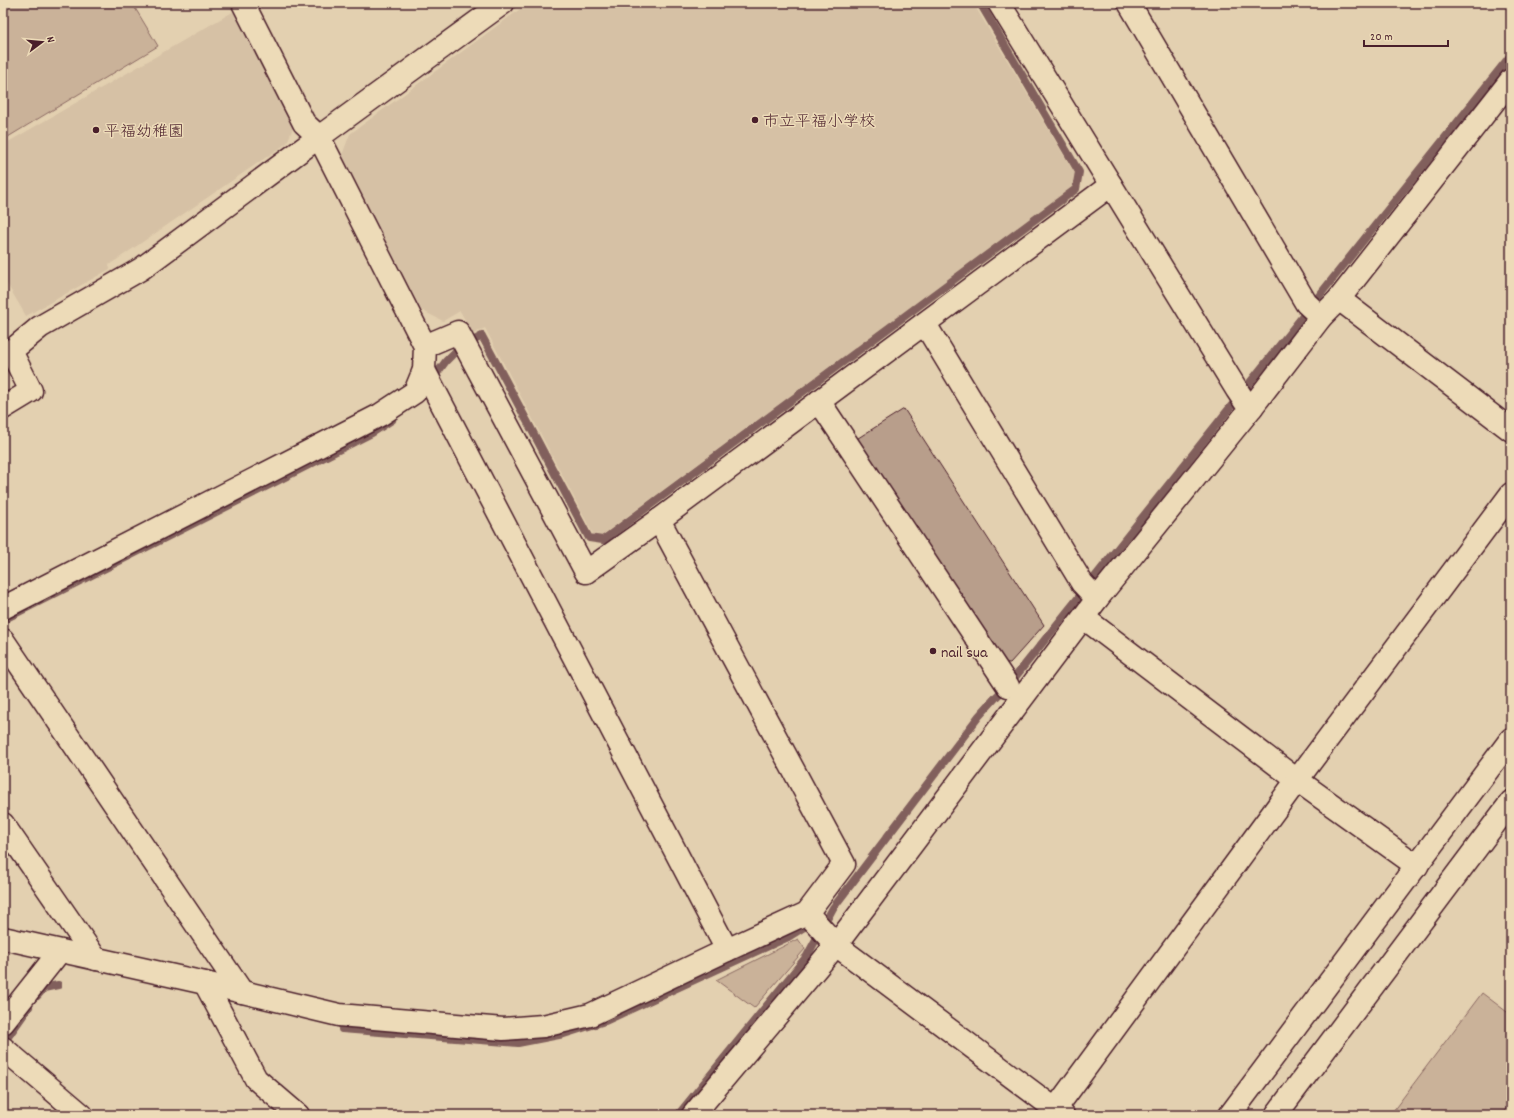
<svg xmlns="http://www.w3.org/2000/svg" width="1514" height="1118" font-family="Dekko,'Klee One',sans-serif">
<rect width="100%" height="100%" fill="#e3d0b0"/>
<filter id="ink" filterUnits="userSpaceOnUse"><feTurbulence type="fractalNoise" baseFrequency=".025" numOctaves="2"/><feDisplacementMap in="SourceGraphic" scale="8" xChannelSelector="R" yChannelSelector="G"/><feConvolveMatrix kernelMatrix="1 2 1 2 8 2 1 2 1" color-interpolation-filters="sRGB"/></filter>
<g filter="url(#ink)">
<g fill="#d6c1a5">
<path d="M538,3H973L1075,174L1074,186L602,535L593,534L485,328L473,334L460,311L443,321L421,310L342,155L350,134L523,7Z"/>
<path d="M236,10L294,125L287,143L109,265L110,269L26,316L3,277V145Z"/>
</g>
<g fill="#cab299" stroke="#8a6862">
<path d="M3,3H132L158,46L3,140Z"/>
<path d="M798,939L805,949L754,1008L716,980Z"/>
<path d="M1482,993L1511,1015V1102L1501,1115H1390Z"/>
</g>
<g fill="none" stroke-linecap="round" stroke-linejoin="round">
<g stroke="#815f5b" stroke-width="8">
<path d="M432,380L446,361L458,349L482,336L589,538L603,540L1076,189L1079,172L980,3"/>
<path d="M3,620L372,433L392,420"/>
<path d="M37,996L44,988L58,985"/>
<path d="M342,1029L518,1043L564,1034L605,1021L788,937L812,922"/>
<path d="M3,1044L29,1007"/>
<path d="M678,1115L807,956L833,908L979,716L997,696L1008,686L1511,55"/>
</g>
</g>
<path fill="#b89e8b" stroke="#4a1f2b" d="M904,409L1044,625L1010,663L997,662L855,440Z"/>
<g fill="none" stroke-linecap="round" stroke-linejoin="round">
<g stroke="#4a1f2b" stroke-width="25">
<g id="minor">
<path d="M1129,3L1306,303L1321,317"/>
<path d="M1111,185L1237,390L1245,402L1252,407"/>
<path d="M1339,299L1511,430"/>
<path d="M925,324L1082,583L1097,599"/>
<path d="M425,346L458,332L586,572L659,520L1111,185L999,3"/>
<path d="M424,370L727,950"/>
<path d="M819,401L1008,686"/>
<path d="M3,408L31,391L11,351L40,327L141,269L319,137L304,123L243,3"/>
<path d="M3,608L380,415L415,392L424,370L425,346L319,137L503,3"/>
<path d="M1084,618L1297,780L1417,866"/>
<path d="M3,640L242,992"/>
<path d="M3,824L96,959"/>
<path d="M807,913L836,945L1063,1115"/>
<path d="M3,938L205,983L339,1015L503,1029L543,1026L590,1015L727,950L807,913L844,864L659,520"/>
<path d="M205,983L256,1079L298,1115"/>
<path d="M3,1023L60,951"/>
<path d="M3,1048L82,1115"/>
<path d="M693,1115L836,945L1097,599L1252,407L1321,317L1339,299L1511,80"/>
<path d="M1051,1115L1297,780L1511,494"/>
<path d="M1230,1115L1511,739"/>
<path d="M1276,1115L1511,802"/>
</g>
</g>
<use href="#minor" stroke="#eddbb8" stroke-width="22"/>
</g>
</g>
<g fill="#4a1f2b" stroke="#eddbb8" stroke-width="1.5">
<circle cx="755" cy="120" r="4"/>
<circle cx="96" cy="130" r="4"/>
<circle cx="933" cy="651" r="4"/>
</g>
<g text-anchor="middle" stroke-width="3" stroke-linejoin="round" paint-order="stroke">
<g font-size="16" fill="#4a1f2b" stroke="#eddbb8" text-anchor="start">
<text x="763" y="126">市立平福小学校</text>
<text x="104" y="136">平福幼稚園</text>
<text x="941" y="657">nail sua</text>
</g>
</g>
<rect width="1514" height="1118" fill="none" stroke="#eddbb8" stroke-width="16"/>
<rect x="8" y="8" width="1498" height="1102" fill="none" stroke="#4a1f2b" stroke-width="1.5" filter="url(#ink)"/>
<g transform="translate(42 42) rotate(74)" stroke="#eddbb8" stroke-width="3" paint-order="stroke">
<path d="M0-3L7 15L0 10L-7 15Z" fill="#4a1f2b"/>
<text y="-6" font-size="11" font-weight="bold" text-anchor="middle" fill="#4a1f2b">N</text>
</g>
<path d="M1364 40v6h84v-6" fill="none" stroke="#4a1f2b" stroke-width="2"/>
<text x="1370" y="40" font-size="12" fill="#4a1f2b" stroke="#eddbb8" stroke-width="3" paint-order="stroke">20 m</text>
</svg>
